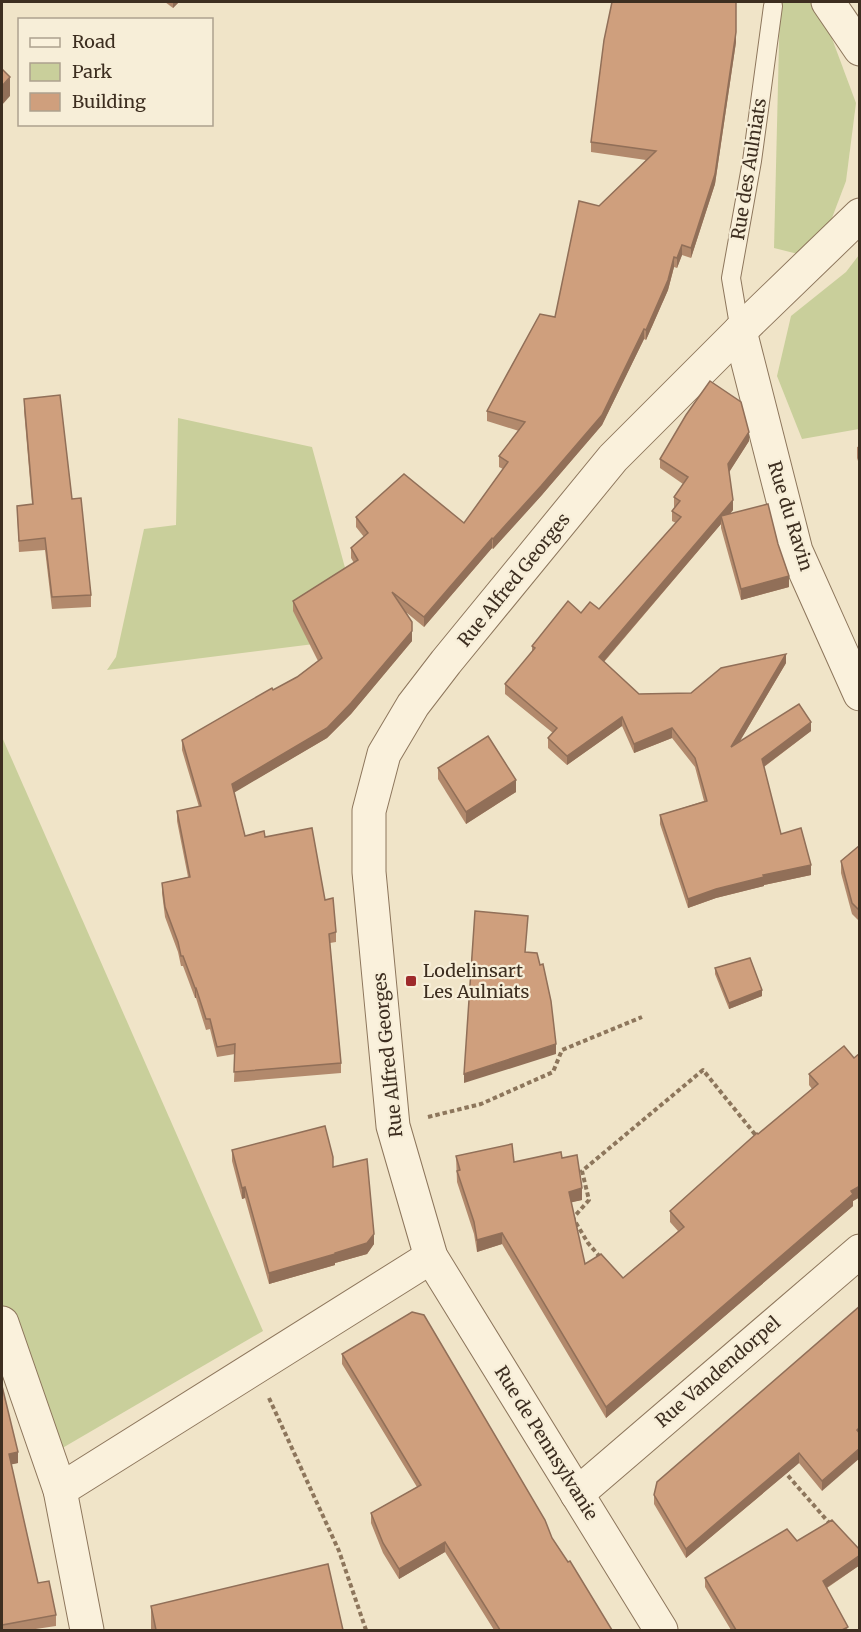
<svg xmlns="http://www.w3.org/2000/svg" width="861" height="1632" font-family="Merriweather,serif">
<rect width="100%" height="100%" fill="#f0e4c8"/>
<g fill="#c9cf9b">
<path d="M780,2H812L821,9L856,103L846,181L824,239L802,255L774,248Z"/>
<path d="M859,255V429L802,439L777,376L791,316L846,272Z"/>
<path d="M178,418L312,447L353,597L314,644L107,670L116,657L144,529L176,525Z"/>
<path d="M2,737L263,1331L59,1450L2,1314Z"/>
</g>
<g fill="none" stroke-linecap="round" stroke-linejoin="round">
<g stroke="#8d765c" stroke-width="20">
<path id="service" d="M740,331L731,278L752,161L773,6"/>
</g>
<g stroke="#8d765c" stroke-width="35">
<g id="minor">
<path d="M828,2L860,49"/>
<path d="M740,331L796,551L860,694"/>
<path d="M2,1323L60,1490"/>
<path d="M577,1494L860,1251"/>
<path d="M87,1630L60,1490L431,1257"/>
<path d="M661,1630L431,1257L393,1126L369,872V811L384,754L413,705L446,662L613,458L740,331L860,215"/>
</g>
</g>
<g stroke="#8d765c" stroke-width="4" stroke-dasharray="4.5 3" stroke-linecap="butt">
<path d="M428,1117L481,1104L553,1072L562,1050L642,1017"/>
<path d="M600,1257L588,1243L573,1218L589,1200L582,1171L703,1070L758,1138"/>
<path d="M269,1398L339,1551L366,1630"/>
<path d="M783,1470L831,1525"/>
</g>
<use href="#service" stroke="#faf1dc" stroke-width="18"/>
<use href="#minor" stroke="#faf1dc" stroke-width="33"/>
</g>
<g fill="#b2896c">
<path d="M165,2H179L173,8Z"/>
<path d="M736,42L715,184L691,258L682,255L677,268L674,267L668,290L646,340L644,339L602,425L541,496L493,549L492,548L424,627L407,613L412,641L351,714L327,738L234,792L245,836L265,837L325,900L336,932V942L330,943L341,1063V1073L234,1082L235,1054L217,1057L210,1029L206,1030L196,998H195L183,966H181L178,952L165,917L162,893V883L188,877L177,821V811L199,807L182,750V740L297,677L318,661L293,611V601L354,563L351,558V548L364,537L356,527V517L464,523L503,469L499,467V456L519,431L487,421V411L555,317L599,206L646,160L591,152V142Z"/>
<path d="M24,399L72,499L91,595V607L52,609L45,550L19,552L17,506L32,504L24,410Z"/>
<path d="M749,441L729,472L733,510L730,514L789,587L741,600L721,528V524L604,662L639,694L691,693L786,663L740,741L811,731L764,767L781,834L811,875L764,885V886L716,898L688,908L660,824V815L704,801L695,767L672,738L634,753L622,726L567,765L548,748V738L553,733L505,694V684L532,652V646L581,613L599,609L676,523L672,521V511L675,507H674V497L683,484L660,468V459Z"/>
<path d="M860,446V467L857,458V447Z"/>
<path d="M438,768L516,792L466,824L438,779Z"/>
<path d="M860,845V922L852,914L841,873V861Z"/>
<path d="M715,968L762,996L729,1009L715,974Z"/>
<path d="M860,1053V1197L853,1201V1206L606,1418L502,1244L477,1252L474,1234L457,1182L456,1156L514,1162L562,1158L582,1200L571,1202L585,1264L623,1278L678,1231L670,1222V1211L812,1089L809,1085V1074L854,1058Z"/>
<path d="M232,1150L333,1167L374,1244L367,1254L335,1263V1265L269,1284L245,1198L242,1199L232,1161Z"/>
<path d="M860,1306L822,1491L799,1463L686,1558L654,1504V1495Z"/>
<path d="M342,1354L552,1538L612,1630H494L445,1552L399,1579L383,1553L371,1523V1513L417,1487L342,1364Z"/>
<path d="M2,1386L18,1463L11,1464L38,1583L56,1615V1626L29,1630H2Z"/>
<path d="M797,1541L860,1550V1565L827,1588L848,1630H731L705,1587V1578Z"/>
<path d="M151,1606L343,1630H151Z"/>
</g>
<g fill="#916f58">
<path d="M173,2H179L173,8Z"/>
<path d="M736,32V42L715,184L691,258V248Z"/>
<path d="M10,77V96L2,105V86Z"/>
<path d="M682,245V255L677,268V258Z"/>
<path d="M674,257V267L668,290L646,340V330Z"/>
<path d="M644,329V339L602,425L541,496L493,549V539Z"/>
<path d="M749,432V441L728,474V464Z"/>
<path d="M733,500V510L722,522L721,516V524L599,667V657Z"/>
<path d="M492,538V548L424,627V617Z"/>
<path d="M789,576V587L741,600V589Z"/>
<path d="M412,631V641L351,714L327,738L232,794V784Z"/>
<path d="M786,654V663L731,756V747Z"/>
<path d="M622,717V726L567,765V756Z"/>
<path d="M811,722V731L762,768V759Z"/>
<path d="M672,728V738L634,753V744Z"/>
<path d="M516,780V792L466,824V812Z"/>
<path d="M811,865V875L764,885V886L716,898L688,908V899L716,889L763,875Z"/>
<rect x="195" y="988" width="1" height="10"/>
<path d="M762,990V996L729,1009V1003Z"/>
<path d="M556,1044V1054L464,1083V1074Z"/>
<path d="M860,1186V1197L853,1201V1206L606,1418V1407L851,1191Z"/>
<path d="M245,1187V1198L242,1199V1188Z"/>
<path d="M582,1188V1200L569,1203V1192Z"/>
<path d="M502,1233V1244L477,1252V1240Z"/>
<path d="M374,1234V1244L367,1254L335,1263V1265L269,1284V1273L335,1253Z"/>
<path d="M860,1448V1458L822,1491V1481Z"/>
<path d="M18,1452V1463L9,1465V1454Z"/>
<path d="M799,1453V1463L686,1558V1549Z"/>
<path d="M445,1542V1552L399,1579V1569Z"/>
<path d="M860,1555V1565L823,1590V1581Z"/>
</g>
<g fill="#cf9f7d" stroke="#916f58" stroke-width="1.5">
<path d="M612,2H736V32L715,174L691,248L682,245L677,258L674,257L668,280L646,330L644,329L602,415L541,486L493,539L492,538L424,617L392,592L412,622V631L351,703L327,728L232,784L245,836L264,831L265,837L312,828L325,900L333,898L336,932L329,934L341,1063L234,1072L235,1044L217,1047L210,1019H206L196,988H195L183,956H181L178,942L165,907L162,883L190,877L177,811L201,806L182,740L272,688L273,690L297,677L322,658L293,601L358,560L351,548L368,533L356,517L404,474L464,523L508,462L499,456L525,422L487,411L540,314L555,317L579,201L599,206L656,151L591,142L604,40Z"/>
<path d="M2,69L10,77L2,86Z"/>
<path d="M710,381L741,402L749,432L728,464L733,500L599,657L639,694L691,693L721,668L786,654L731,747L799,704L811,722L762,759L781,834L801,828L811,865L763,875L764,877L716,889L688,899L660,815L707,801L695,758L672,728L634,744L622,717L567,756L548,738L557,728L505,684L535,648L532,646L568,601L581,613L590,602L599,609L681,517L672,511L680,501L674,497L688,477L660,459L686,415Z"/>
<path d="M60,395L72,499L81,498L91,595L52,597L45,538L19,541L17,506L33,504L24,399Z"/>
<path d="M768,504L778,544L789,576L741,589L721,516Z"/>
<path d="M488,736L516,780L466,812L438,768Z"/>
<path d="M860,845V911L852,903L841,861Z"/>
<path d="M475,911L528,916L525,952L537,953L540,965L543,964L551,1001L556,1044L464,1074Z"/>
<path d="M750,958L762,990L729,1003L715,968Z"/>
<path d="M844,1046L854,1058L860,1053V1186L851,1191L853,1194L606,1407L502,1233L477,1240L474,1222L457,1171L460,1170L456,1156L512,1144L514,1162L561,1152L562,1158L577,1155L582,1188L569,1192L585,1264L601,1254L623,1278L684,1227L670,1211L757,1133L758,1134L818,1084L809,1074Z"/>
<path d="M325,1126L333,1157V1167L367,1159L374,1234L367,1243L335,1253V1254L269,1273L245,1187L242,1188L232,1150Z"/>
<path d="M860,1306V1427L857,1430L860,1434V1448L822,1481L799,1453L686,1549L654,1495L657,1482Z"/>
<path d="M412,1312L424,1315L545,1520L552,1538L568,1562L570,1561L612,1630H500L445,1542L399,1569L383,1543L371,1513L421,1485L342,1354Z"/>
<path d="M2,1386L18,1452L9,1454L38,1583L49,1581L56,1615L2,1625Z"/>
<path d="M832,1520L860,1550V1555L823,1581L848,1627L842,1630H736L705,1578L787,1529L797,1541Z"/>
<path d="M328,1564L343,1630H156L151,1606Z"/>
</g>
<rect fill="#9e2a2b" stroke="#f7eed8" stroke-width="2" x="405" y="975" width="12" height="12" rx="3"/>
<g text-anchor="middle" stroke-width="4.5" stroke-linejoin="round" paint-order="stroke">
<g font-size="18" fill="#3d2e20" stroke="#f7eed8">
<text transform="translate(749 169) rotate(-81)" y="6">Rue des Aulniats</text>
<text transform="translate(790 516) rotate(73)" y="6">Rue du Ravin</text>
<text transform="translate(514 580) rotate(-51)" y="6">Rue Alfred Georges</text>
<text transform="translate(388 1055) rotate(-96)" y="6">Rue Alfred Georges</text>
<text transform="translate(718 1372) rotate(-41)" y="6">Rue Vandendorpel</text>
<text transform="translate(546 1443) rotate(58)" y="6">Rue de Pennsylvanie</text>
</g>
<g font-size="18" fill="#3d2e20" stroke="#f7eed8" text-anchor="start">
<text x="423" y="977">Lodelinsart<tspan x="423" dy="21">Les Aulniats</tspan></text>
</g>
</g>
<rect width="861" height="1632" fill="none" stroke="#3d2e20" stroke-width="6"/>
<rect x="18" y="18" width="195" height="108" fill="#f7eed8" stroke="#ada18e" stroke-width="1.5"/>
<rect x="30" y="38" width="30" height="9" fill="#faf1dc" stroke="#ada18e" stroke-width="1.5"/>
<text x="72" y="48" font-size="18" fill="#3d2e20">Road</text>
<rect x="30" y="63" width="30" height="18" fill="#c9cf9b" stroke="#ada18e" stroke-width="1.5"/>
<text x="72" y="78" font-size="18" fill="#3d2e20">Park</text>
<rect x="30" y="93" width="30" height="18" fill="#cf9f7d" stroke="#ada18e" stroke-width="1.5"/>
<text x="72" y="108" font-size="18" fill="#3d2e20">Building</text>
</svg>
